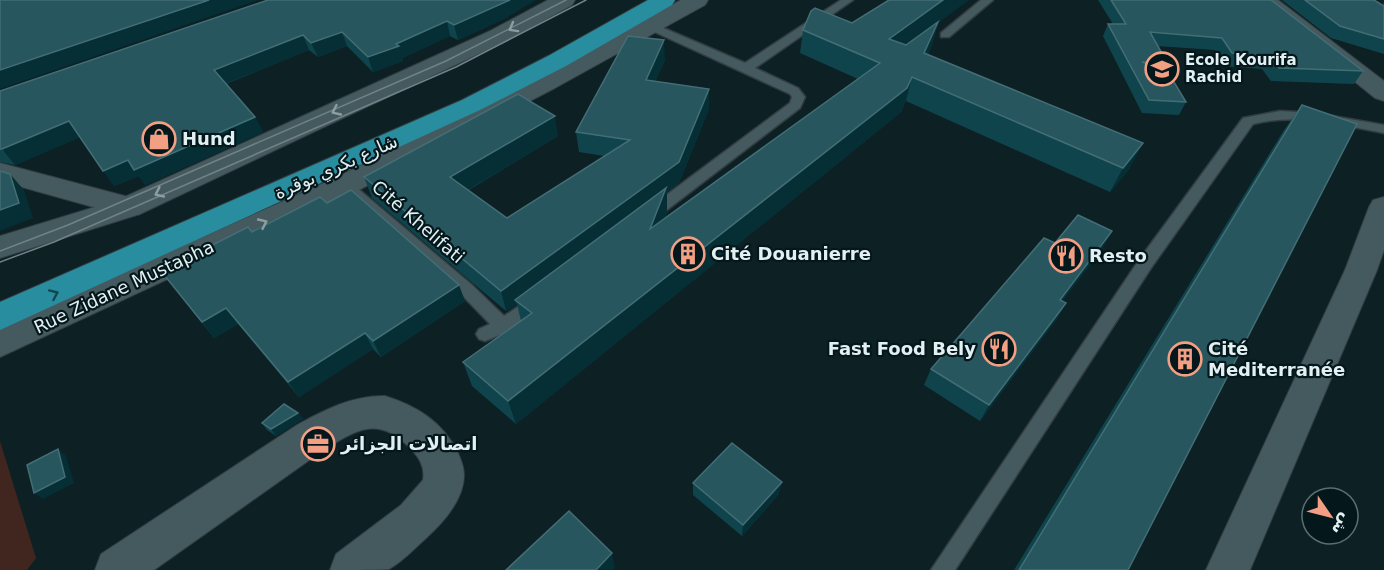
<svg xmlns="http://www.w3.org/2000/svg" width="1384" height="570" font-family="'DejaVu Sans','Noto Naskh Arabic',sans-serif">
<rect width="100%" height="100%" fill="#0d2125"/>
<path fill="#40261e" d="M0,441L36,558L27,570H0Z"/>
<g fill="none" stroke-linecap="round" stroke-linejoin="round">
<g stroke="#323d40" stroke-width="3">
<g id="service">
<path d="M841,0H853L755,68L798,88L805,97L800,108L655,219H645L642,215L645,211L790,103L792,97L790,94L646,28V24H654L745,63Z"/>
<path d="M981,0H993L949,37H941V33Z"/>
<path d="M1280,111L1315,113L1384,125V133C1341,125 1296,113 1253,124L1151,268L955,570H931L1139,260L1243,118Z"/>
<path d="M345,180L350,182L472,285L504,316L536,295L542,296L544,301L542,306L509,331L485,341L479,339L476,334L479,329L490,324L460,293L340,188L338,185Z"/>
</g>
</g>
<g stroke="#323d40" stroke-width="2">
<g id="minor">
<path d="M1253,0H1278L1384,81V101L1375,98Z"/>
<path d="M0,163L140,200L144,207L140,214L129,217L0,181Z"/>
<path d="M1384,197V250L1377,270L1250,570H1206L1345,270L1369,207L1373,200Z"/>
<path d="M385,396C417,406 443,422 458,453C461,460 464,467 464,475C464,500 442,524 424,540C414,549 402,562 389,569C379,570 343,570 330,570L336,554L401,505L423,480C425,466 419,457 409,447C378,416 358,429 325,449L154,570H95L101,554L297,425C324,410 354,395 385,396Z"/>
</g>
</g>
<g stroke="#323d40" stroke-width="2">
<g id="tertiary">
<path d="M548,0H575L572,5L506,41L140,214L0,258V236L118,200L490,31Z"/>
<path d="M681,0H708L705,5L555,88L355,192L0,357V328L335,178L537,78Z"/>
</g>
</g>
<g stroke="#323d40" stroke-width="2">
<path id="trunk" d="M648,0H675L672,5L566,66L480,110L0,330V302L462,100L548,56Z"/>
</g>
<use href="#service" fill="#455a5f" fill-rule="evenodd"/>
<use href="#minor" fill="#455a5f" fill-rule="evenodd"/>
<use href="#tertiary" fill="#455a5f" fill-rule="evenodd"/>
<use href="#trunk" fill="#288d9f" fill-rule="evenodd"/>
<g stroke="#718285" stroke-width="1.5">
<path d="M0,251L68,225L446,61L566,0"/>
<path d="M0,262L54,242L456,67L586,0"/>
</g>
</g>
<g fill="#10444d">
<path d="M268,0L508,17L458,40L450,36L402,58L403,61L373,72L347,46L318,57L309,50L226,84L255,117L263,132L145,185L139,176L114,186L80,137L15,165L0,162V91Z"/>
<path d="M1098,0H1271L1363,71L1354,84L1271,81L1262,69L1224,66L1215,50L1157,46L1168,64L1164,70L1186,102L1179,115L1142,113L1103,36L1108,24H1113Z"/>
<path d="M1282,0H1374L1382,6L1384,2V54L1331,38Z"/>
<path d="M852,23H938L932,45L928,54L1130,168L1110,192L906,101L901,112L516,424L472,386L463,362L521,321L517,304L506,311L372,198L364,177L558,136L469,190L507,218L604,156L579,152L576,132L665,60L655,82L709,89V109L679,183L667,192V213L665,217L858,79L800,53L803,30Z"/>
<path d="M1302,105L1128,570H1014L1284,130Z"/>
<path d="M327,203L465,301L381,357L373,349L299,397L238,324L214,338L161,271L252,232Z"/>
<path d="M1055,243L1103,248L1062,301L1066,303L1057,319L980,421L924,385L931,369Z"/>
<path d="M298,413L303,419L276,436L267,430L262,423Z"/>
<path d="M693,483L779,494L742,536L693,495Z"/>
</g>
<g fill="#052e35">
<path d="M209,0H258L0,89V70Z"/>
<path d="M510,0H536L508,17L458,40L454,25Z"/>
<path d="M943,0H969L938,23L932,45L917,76L884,62L889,39Z"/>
<path d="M447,21L450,36L402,58L403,61L373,72L368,57Z"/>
<path d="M342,32L347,46L318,57L311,43Z"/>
<path d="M303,35L309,50L222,85L214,70Z"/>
<path d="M664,40L665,60L647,101L646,80Z"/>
<path d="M912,77L906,101L901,112L516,424L508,401Z"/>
<path d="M709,89V109L679,183L667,192V213L651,253L515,300L517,304L506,311L501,291Z"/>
<path d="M555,116L558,136L456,197L450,177Z"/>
<path d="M255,117L263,132L145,185L139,176L114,186L103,171L128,160Z"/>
<path d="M69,121L81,137L15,165L2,149Z"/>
<path d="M1143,143L1130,168L1110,192L1123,168Z"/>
<path d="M10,174L24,190L33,218L0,231V210Z"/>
<path d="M1112,231L1103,248L1051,316L1060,300Z"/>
<path d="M459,285L465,301L381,357L373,341Z"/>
<path d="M1066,303L1057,319L980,421L989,405Z"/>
<path d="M226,308L238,324L214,338L202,322Z"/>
<path d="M365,333L373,349L299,397L288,382Z"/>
<path d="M298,413L303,419L276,436L271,429Z"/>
<path d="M58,449L66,456L74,483L43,499L34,493Z"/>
<path d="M782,482L779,494L742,536L743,525Z"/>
<path d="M612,553L615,568L613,570H596Z"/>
</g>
<g fill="#27565e" stroke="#446e76" stroke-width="1.5">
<path d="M0,0H209L0,70Z"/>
<path d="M268,0H510L454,25L447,21L396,44L399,46L368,57L342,32L311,43L303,35L214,70L255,117L134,170L128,160L103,171L69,121L2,149H0V91Z"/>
<path d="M889,0H943L889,39L906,45L938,22L924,53L1143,143L1123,168L912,77L907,88L508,401L463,362L532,313L515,300L666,188L650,229L880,63L803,30L811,11L815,8L852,23Z"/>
<path d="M1111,0H1271L1363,71L1279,68L1270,57L1232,53L1222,38L1150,32L1168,64L1142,62L1168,72L1186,102L1149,100L1108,24H1126Z"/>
<path d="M1305,0H1374L1384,6V39L1340,26Z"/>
<path d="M628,36L664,40L646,80L709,89L679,162L501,291L364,177L518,94L555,116L450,177L507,218L630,140L576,132Z"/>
<path d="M1302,105L1357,124L1128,570H1019Z"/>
<path d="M0,171L10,174L19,203L0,210Z"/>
<path d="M351,190L459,285L373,341L365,333L288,382L226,308L202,322L161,271L248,227L252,232L320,197L327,203Z"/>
<path d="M1078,215L1112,231L1060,300L1066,303L989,405L931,369L1044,238L1055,243Z"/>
<path d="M284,404L298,413L271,429L262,423Z"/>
<path d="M732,443L782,482L743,525L693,483Z"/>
<path d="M58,449L65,477L34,493L27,465Z"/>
<path d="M569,511L612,553L596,570H506Z"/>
</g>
<defs><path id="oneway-chevron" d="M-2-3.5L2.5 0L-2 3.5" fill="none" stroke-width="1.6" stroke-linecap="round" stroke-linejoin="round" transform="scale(1.5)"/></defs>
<g stroke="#8c9ea2">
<use href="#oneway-chevron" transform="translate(513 28) rotate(151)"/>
<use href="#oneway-chevron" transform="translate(336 111) rotate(155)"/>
<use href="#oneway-chevron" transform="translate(159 193) rotate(155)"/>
<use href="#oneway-chevron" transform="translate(263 223) rotate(-25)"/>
</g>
<use stroke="#124750" href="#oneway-chevron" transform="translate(54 294) rotate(-24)"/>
<defs>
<g id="school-ring" transform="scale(1.725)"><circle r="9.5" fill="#04181c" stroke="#f39f84" stroke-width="1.5"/><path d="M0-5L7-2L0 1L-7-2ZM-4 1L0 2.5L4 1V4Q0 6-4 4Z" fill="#f39f84"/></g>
<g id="shop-ring" transform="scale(1.725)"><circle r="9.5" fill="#04181c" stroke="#f39f84" stroke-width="1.5"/><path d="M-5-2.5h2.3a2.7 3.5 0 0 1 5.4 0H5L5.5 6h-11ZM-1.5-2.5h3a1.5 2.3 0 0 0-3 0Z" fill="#f39f84"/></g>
<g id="building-ring" transform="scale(1.725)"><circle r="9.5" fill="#04181c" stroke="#f39f84" stroke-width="1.5"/><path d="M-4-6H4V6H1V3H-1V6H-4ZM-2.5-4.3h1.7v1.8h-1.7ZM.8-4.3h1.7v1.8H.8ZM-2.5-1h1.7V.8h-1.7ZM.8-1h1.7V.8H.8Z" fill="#f39f84"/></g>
<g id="restaurant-ring" transform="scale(1.725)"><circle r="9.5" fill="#04181c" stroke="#f39f84" stroke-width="1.5"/><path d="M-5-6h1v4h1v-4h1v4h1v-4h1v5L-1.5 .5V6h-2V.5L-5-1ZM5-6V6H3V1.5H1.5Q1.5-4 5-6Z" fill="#f39f84"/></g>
<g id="office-ring" transform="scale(1.725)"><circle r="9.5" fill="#04181c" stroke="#f39f84" stroke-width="1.5"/><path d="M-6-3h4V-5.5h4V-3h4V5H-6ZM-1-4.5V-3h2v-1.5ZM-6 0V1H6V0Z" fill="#f39f84"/></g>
</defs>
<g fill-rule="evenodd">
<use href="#school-ring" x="1162" y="69"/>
<use href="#shop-ring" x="159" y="139"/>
<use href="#building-ring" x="688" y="254"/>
<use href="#restaurant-ring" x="1066" y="256"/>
<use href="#restaurant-ring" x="999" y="349"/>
<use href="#building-ring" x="1185" y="359"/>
<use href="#office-ring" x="318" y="444"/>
</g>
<g text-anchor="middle" stroke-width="4.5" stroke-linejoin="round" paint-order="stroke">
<g font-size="15" font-weight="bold" fill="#e3f0f3" stroke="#04181c" text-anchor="start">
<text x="1185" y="65">Ecole Kourifa<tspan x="1185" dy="17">Rachid</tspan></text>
</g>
<g font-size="18" font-weight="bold" fill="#e3f0f3" stroke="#04181c" text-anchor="start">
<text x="182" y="145">Hund</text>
<text x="711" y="260">Cité Douanierre</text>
<text x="1089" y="262">Resto</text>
<text x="976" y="355" text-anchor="end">Fast Food Bely</text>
<text x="1208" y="355">Cité<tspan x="1208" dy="21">Mediterranée</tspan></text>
<text x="341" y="450">اتصالات الجزائر</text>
</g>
<g font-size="18" fill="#e3f0f3" stroke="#04181c">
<text transform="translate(336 167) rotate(-24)" y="6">شارع بكري بوقرة</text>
<text transform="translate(418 222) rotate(41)" y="6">Cité Khelifati</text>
<text transform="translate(124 287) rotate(-25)" y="6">Rue Zidane Mustapha</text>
</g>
</g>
<g transform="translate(1330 516) rotate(125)"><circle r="28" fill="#04181c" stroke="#5d6e72" stroke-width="1.5"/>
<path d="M0-4.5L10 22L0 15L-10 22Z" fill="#f39f84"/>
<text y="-9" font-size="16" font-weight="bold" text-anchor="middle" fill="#e3f0f3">ش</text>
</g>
</svg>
